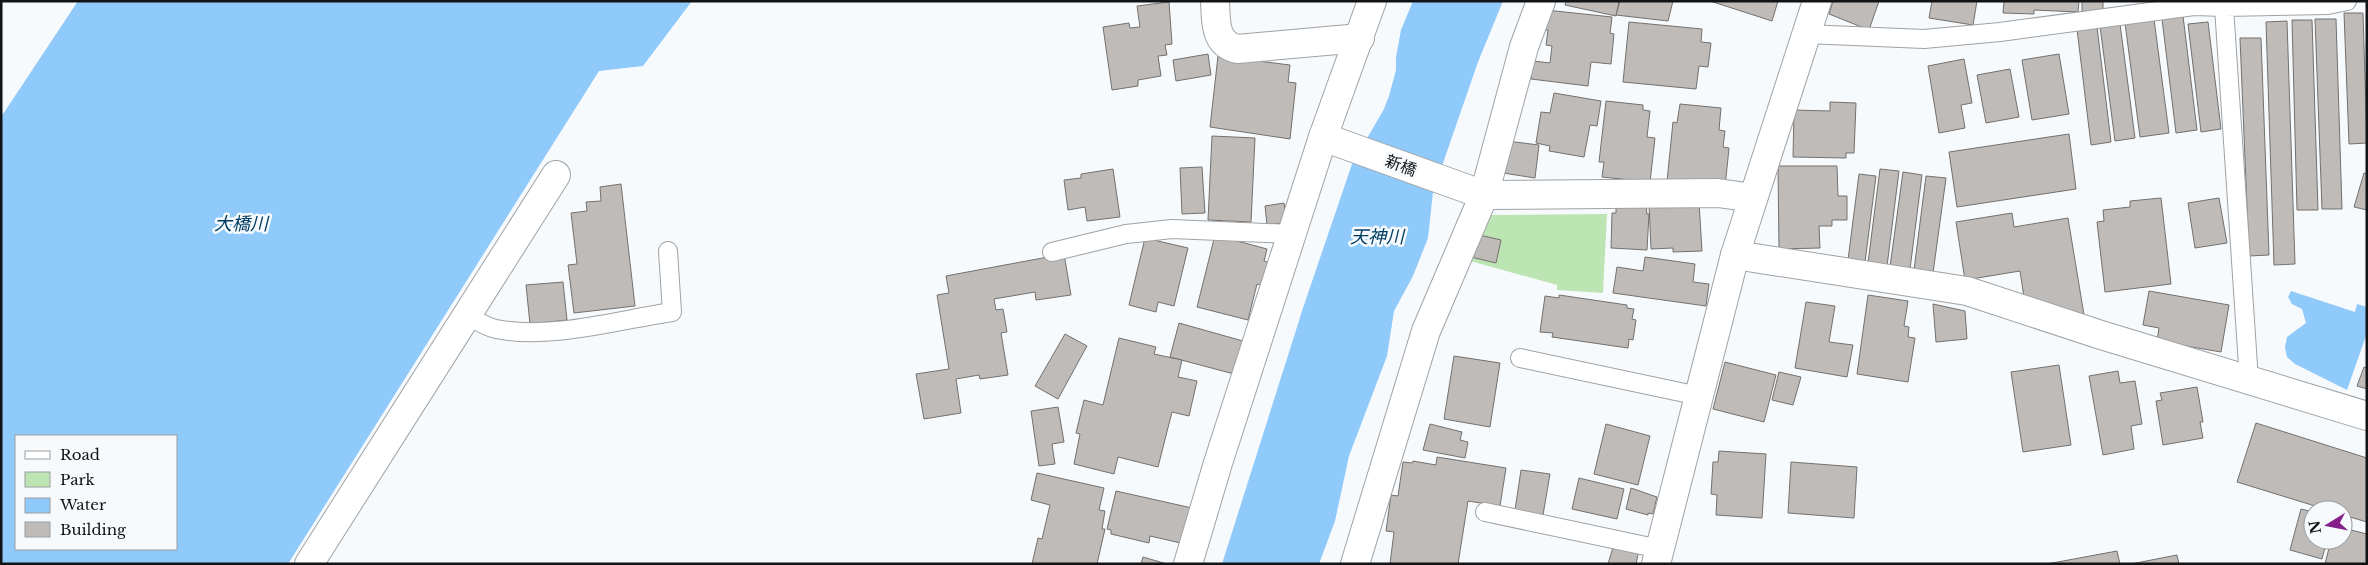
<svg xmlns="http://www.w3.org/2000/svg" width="2368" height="565" font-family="'Libre Baskerville','Noto Sans JP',serif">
<rect width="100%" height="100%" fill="#f7fafd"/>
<path fill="#bde4b3" d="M1607,214L1603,293L1557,290V285L1463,259L1490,215Z"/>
<g fill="#8fcafb" fill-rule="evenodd">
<path d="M78,1H692L643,66L599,71L288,564H1V117ZM16,436H176V549H16Z"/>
<path d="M1413,1H1503L1478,62L1433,192L1428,238L1413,276L1394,311L1387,356L1349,456L1335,521L1319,564H1222L1303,308L1352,164L1384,109L1389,96L1396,70V57L1401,30Z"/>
<path d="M2291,291L2355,312L2357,304L2367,307V333L2347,390L2295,364L2287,357L2285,347L2287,337L2306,323L2302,309L2292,304L2288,297Z"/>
</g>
<g fill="#bfbbb8" stroke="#73706d">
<path d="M1566,1H1617L1619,2L1616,16L1565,5Z"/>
<path d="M1620,1H1673L1668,21L1616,15Z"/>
<path d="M1710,1H1778L1772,21Z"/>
<path d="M1833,1H1879L1869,30L1829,14Z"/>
<path d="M1932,1H1977L1973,25L1929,18Z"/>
<path d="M2004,1H2079L2078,12L2034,10V14L2003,13Z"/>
<rect x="2082" y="1" width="21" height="12"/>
<path d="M1169,2L1172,44L1165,45L1167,55L1158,56L1161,76L1138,80V86L1112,90L1103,27L1129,23L1130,28L1140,27L1137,6Z"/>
<path d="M1546,10L1612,17L1610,33L1614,34L1611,64L1591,62L1588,86L1531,79L1533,61L1550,63L1552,46L1546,45L1548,30H1544Z"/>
<path d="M2344,13H2363L2367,143L2349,144Z"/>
<path d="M2183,16L2197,130L2176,133L2162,19Z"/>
<path d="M2154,19L2169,133L2140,137L2125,23Z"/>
<path d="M2315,19H2336L2342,209H2322Z"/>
<path d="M2292,20H2312L2318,210H2297Z"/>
<path d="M2287,21L2295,264L2274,265L2266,22Z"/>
<path d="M1629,22L1702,29L1701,42L1711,43L1708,67L1699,66L1696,89L1623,82Z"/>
<path d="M2208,22L2221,129L2201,132L2188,24Z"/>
<path d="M2120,24L2135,138L2115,141L2100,26Z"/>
<path d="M2097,27L2111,142L2091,145L2077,29Z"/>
<path d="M2240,38H2261L2269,255L2249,256Z"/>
<path d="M1208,54L1211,75L1176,81L1173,60Z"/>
<path d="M2059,54L2069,114L2032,120L2022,60Z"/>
<path d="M1218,56L1290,65L1288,82L1296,83L1290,139L1210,127Z"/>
<path d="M1964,59L1972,103L1961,105L1965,128L1939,133L1928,66Z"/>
<path d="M2010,69L2019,117L1986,123L1977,75Z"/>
<path d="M1554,93L1601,101L1597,126L1590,125L1584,157L1549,151L1550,146L1536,143L1541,112L1550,113Z"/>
<path d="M1606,101L1643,105V110L1650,111L1647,137L1655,138L1650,182L1602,177L1604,162H1599Z"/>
<path d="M1830,102L1856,103L1854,153H1846V158L1793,157L1794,110L1830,111Z"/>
<path d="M1680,104L1721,108L1719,130L1725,131L1723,147L1729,148L1725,187L1667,181L1673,122L1677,123Z"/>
<path d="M2069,134L2076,189L1957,207L1949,152Z"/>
<path d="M1212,136L1255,138L1251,222L1208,220Z"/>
<path d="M1507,141L1539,145L1535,178L1503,173Z"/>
<path d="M1778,166H1837L1838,196H1847V220H1832V226H1819L1820,248L1779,249Z"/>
<path d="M1202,167L1205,213L1182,214L1180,168Z"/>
<path d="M1113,169L1120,217L1087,221L1085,207L1068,210L1064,180L1081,178V174Z"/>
<path d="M1880,169L1899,171L1887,266L1868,263Z"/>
<path d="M1903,172L1922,175L1910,269L1890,267Z"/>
<path d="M2364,173L2367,174V210L2354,207Z"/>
<path d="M1859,174L1876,176L1865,262L1848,260Z"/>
<path d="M1926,176L1946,178L1933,273L1914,270Z"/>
<path d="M621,184L635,306L574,313L568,265L577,264L571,213L587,211L586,202L601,201L600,187Z"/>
<path d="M2161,198L2171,284L2105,292L2097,222L2104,221L2103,210L2130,207V201Z"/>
<path d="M2219,198L2227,243L2195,248L2188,203Z"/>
<path d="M1699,202L1702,251L1673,252V248L1651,249L1649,204Z"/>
<path d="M1284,203L1287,222L1267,225L1265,206Z"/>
<path d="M1616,205L1646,206L1647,214H1649L1647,250L1611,248L1612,213H1616Z"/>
<path d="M2012,213L2014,227L2068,218L2084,315L2024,297L2020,271L1965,280L1956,222Z"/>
<path d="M1475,234L1501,240L1496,263L1471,257Z"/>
<path d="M1215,235L1267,249L1264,261L1270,263L1264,286L1257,284L1248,320L1197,307Z"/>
<path d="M1145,238L1188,248L1174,306L1158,302L1156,312L1129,305Z"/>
<path d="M1064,254L1071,295L1036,300L1035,292L994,299L996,310L1003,309L1007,332L1001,333L1008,375L980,379L979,375L956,379L961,413L924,419L916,374L949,369L937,295L949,293L946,276Z"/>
<path d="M1645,257L1695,264L1693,282L1709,284L1706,306L1613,293L1617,267L1643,271Z"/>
<path d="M563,282L567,320L530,324L526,285Z"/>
<path d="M2149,291L2229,305L2221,352L2157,341L2159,328L2143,325Z"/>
<path d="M1559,295L1627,305V308L1634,309L1632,319L1636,320L1633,340L1629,339L1628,348L1552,337L1553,333L1540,332L1545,296L1559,298Z"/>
<path d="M1868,295L1908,301L1904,326L1909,327L1908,337L1915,338L1908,382L1857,374Z"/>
<path d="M1806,302L1835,306L1829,342L1853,345L1847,377L1795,368Z"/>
<path d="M1933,304L1965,311L1967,339L1936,342Z"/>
<path d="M1179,323L1243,341L1234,374L1170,357Z"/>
<path d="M1065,334L1087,346L1058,399L1035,386Z"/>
<path d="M1119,338L1156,347L1154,354L1182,360L1178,377L1197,381L1189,416L1172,412L1158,467L1118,457L1114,474L1074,464L1080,434L1076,433L1084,400L1103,405Z"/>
<path d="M1454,356L1500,363L1490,427L1444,419Z"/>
<path d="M1725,362L1776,375L1764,422L1713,409Z"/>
<path d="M2059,365L2071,445L2023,452L2011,372Z"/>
<path d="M2364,367L2367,368V389L2357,386Z"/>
<path d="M2118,371L2120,383L2135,381L2142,424L2131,426L2134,449L2103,455L2089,376Z"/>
<path d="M1779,372L1801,377L1793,405L1772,400Z"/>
<path d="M2197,387L2203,422H2200L2203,438L2163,445L2156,401L2162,400L2160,393Z"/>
<path d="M1058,407L1064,442L1052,444L1055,464L1039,466L1031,411Z"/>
<path d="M2256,423L2367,458V522L2343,515V510H2328L2237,482Z"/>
<path d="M1430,424L1462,432L1460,440L1468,442L1465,458L1423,450Z"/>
<path d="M1606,424L1650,436L1638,485L1594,474Z"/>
<path d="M1719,451L1766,454L1762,518L1716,515L1717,495L1711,494L1713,462H1718Z"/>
<path d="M1437,457L1506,468L1500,506L1468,501L1458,564H1390L1394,532L1386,531L1391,495L1398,496L1403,462L1412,463L1413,461L1436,465Z"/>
<path d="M1791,462L1857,467L1854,518L1788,513Z"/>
<path d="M1521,470L1550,474L1543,515L1515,510Z"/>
<path d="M1037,473L1104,488L1099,510L1105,511L1102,529H1105L1097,564H1032L1038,538L1042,539L1050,505L1031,500Z"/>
<path d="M1579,478L1624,489L1617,519L1572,509Z"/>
<path d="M1631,488L1657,497L1653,514L1648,513V515L1626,509Z"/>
<path d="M1116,491L1192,508L1185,544L1150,536L1149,543L1111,534V530L1107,529Z"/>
<path d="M2301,509L2313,512V540H2327L2322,559L2290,550Z"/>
<path d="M2343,528L2367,534V564H2325L2331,540H2343Z"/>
<path d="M1614,544L1639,550L1636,564H1608Z"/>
<path d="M2117,551L2120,564H2047Z"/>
<path d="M2177,555L2179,564H2131Z"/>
<path d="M1143,557L1167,564H1141Z"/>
</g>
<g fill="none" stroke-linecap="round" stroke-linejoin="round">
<g stroke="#9fa2a5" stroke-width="20">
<g id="lane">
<path d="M1806,34L1924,39L2000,32L2194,6L2224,7"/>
<path d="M1052,252L1126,234L1172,229L1292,234"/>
<path d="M469,316C477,321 486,327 496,329C550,340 618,320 672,312L668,251"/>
<path d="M1520,358L1699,396"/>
<path d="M2249,380L2224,7L2328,5L2347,1"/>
<path d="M1485,512L1660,549"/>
</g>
</g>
<g stroke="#9fa2a5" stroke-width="30">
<g id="street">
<path d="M1215,1C1216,21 1214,43 1237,49L1360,38"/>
<path d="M1323,137L1484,195L1718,193L1753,198"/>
<path d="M1735,255L1967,291L2101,335L2367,416"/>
<path d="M309,564L556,175"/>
<path d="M1188,564L1218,463L1323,137L1372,1"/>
<path d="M1355,564L1426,331L1484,195L1524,47L1541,1"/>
<path d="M1656,564L1735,255L1817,1"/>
</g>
</g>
<use href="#lane" stroke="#fff" stroke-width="18"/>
<use href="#street" stroke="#fff" stroke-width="28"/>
</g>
<g text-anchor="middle" stroke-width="5" stroke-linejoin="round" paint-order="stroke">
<g font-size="16" fill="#121314" stroke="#f7fafd">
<text transform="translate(1401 165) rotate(20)" y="6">新橋</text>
</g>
<g font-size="18" font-style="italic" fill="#003d63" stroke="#f7fafd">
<text x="241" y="230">大橋川</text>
<text x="1377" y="243">天神川</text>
</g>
</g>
<rect width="2368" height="565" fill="none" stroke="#121314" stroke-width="5"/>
<rect x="15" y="435" width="162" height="115" fill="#f7fafd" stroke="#9b9ea0"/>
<rect x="25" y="451" width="25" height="8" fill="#ffffff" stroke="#9b9ea0"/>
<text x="60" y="460" font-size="15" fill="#121314">Road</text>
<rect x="25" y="472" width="25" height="15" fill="#bde4b3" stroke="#9b9ea0"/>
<text x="60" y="485" font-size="15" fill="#121314">Park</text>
<rect x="25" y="498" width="25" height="15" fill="#8fcafb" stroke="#9b9ea0"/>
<text x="60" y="510" font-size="15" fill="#121314">Water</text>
<rect x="25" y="522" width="25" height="15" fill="#bfbbb8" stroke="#9b9ea0"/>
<text x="60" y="535" font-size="15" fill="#121314">Building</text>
<g transform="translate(2328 525) rotate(260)"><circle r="24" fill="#f7fafd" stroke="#9b9ea0"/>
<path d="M0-4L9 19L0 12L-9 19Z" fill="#852089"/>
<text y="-8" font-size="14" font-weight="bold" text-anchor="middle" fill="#121314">N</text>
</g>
</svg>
